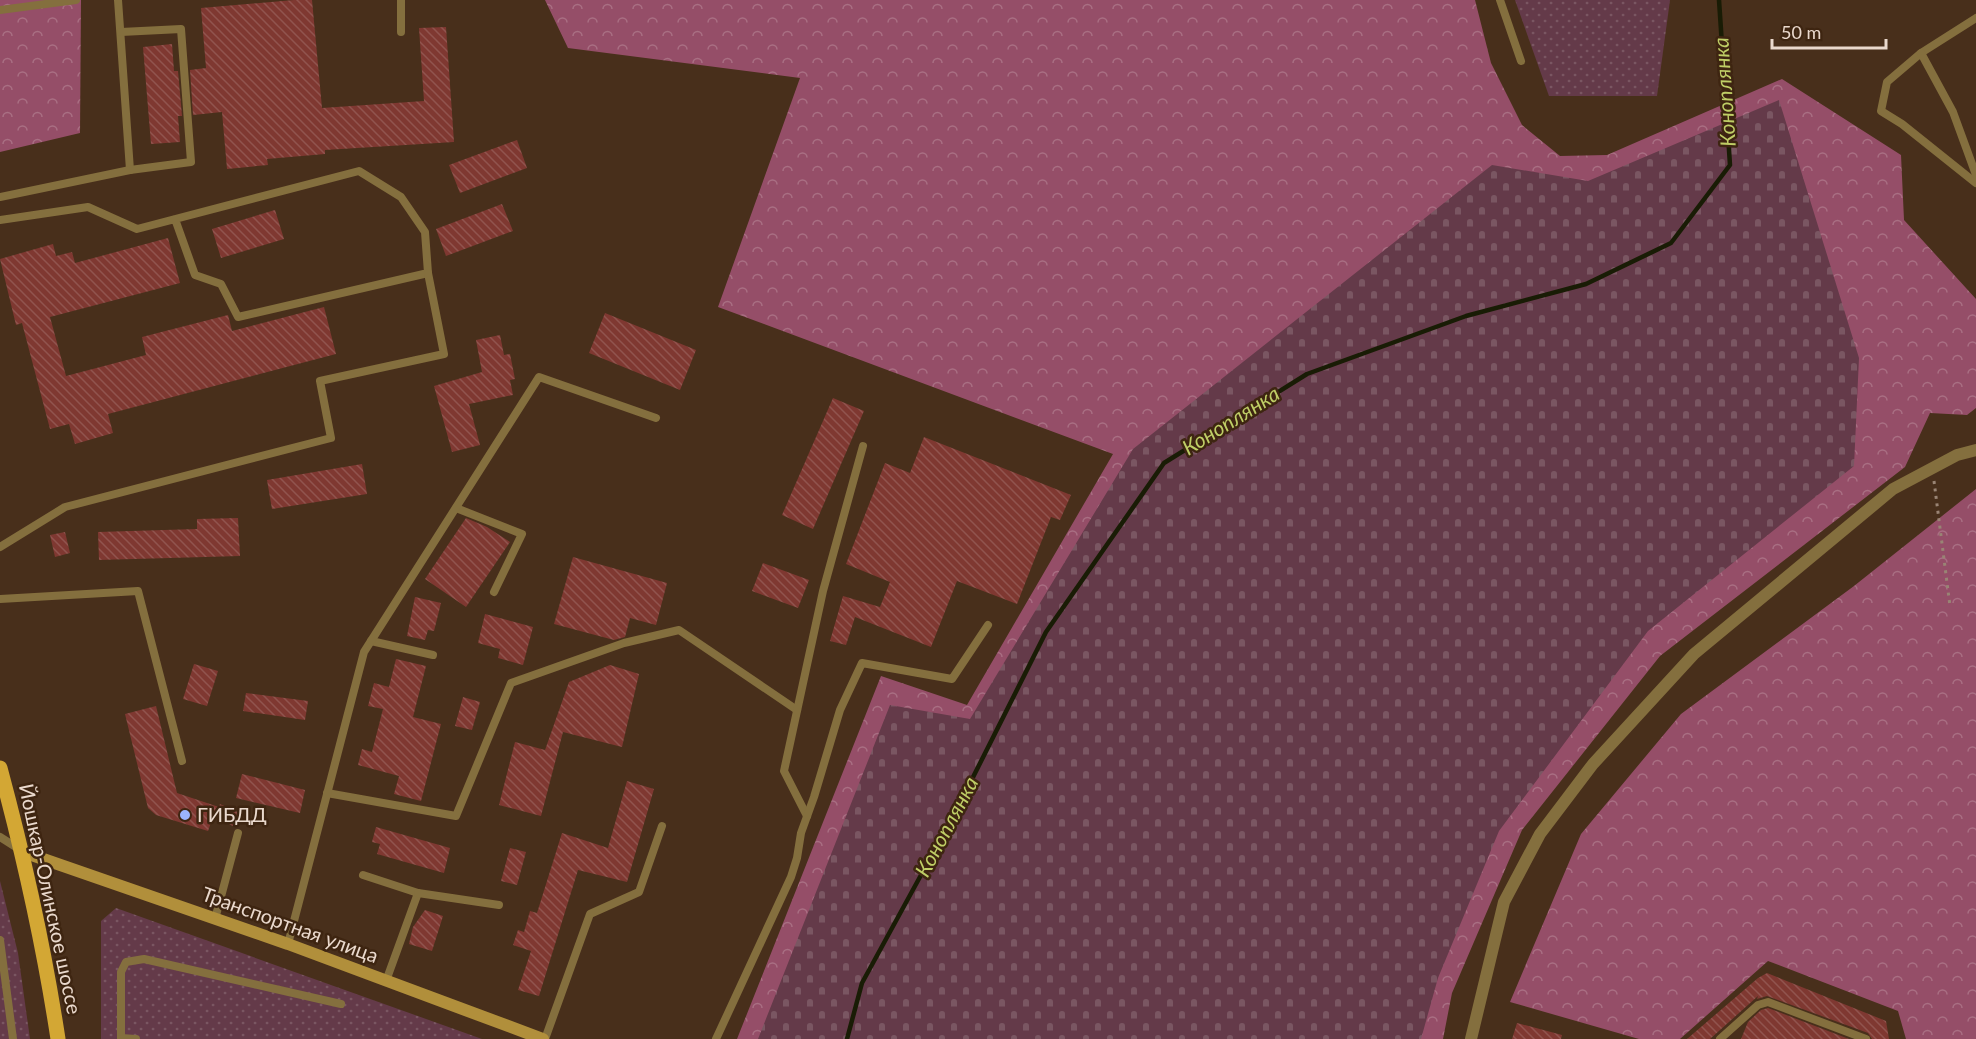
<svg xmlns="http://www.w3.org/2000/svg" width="1976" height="1039" font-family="Lato,sans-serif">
<defs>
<pattern id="forest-crowns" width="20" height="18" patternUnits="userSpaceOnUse" patternTransform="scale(1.5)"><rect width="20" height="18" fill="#954e68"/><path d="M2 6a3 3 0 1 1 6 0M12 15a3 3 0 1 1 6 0" fill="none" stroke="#a96f83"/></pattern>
<pattern id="cemetery-stones" width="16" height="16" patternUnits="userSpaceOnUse" patternTransform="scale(1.5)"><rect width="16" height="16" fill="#643a49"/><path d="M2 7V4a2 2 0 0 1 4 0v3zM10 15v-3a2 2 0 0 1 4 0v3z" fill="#7a5662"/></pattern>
<pattern id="garden-dots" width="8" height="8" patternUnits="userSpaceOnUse" patternTransform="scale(1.5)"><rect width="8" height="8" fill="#643a49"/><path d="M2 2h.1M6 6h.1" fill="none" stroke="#7a5662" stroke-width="1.8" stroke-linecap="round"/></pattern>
<pattern id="building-back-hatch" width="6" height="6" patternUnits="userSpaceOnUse" patternTransform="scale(1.5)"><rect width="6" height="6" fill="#7f3831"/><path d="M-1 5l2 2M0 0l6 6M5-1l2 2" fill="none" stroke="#91544e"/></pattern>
</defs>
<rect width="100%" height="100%" fill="#482f1b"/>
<g fill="url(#forest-crowns)">
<path d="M0,0H81L80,133L0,152Z"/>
<path d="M545,0H1475L1491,63L1522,125L1560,156L1607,155L1782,79L1901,155L1904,220L1976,299V408L1967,415L1930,413L1905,467L1660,656L1522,830L1452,993L1443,1039H737L881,676L967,705L1113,454L718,307L800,78L568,48Z"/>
<path d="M1976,489V1039H1906L1898,1011L1768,961L1680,1039H1639L1510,1002L1581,834L1681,714L1854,586Z"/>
</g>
<path fill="url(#cemetery-stones)" d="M1779,100L1859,358L1854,466L1648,631L1499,831L1438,978L1421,1039H758L890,705L970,719L1133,449L1492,165L1588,181Z"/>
<g fill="url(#garden-dots)">
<path d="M1515,0H1670L1657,96H1549Z"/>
<path d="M0,881L18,953L30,1039H0Z"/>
<path d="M116,908L482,1039H101V921Z"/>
</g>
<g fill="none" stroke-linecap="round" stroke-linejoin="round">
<path stroke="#191c05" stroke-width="4.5" d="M847,1039L862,983L956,811L1046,632L1164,463L1307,374L1466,316L1586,284L1671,243L1730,165L1719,0"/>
</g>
<g fill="url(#building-back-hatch)">
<path d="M294,0H312L322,108L424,101L419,28L446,27L454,142L325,150V154L267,159L268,165L227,169L222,112L193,115L190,70L206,68L201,8Z"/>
<path d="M172,44L174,71H178L182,116H178L180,142L151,144L143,47Z"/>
<path d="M517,140L527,168L460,193L449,165Z"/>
<path d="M502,204L513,231L446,256L436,229Z"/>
<path d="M275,210L284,239L221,258L212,229Z"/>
<path d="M168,238L180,283L50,317L66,376L146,355L142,337L228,315L232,331L324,307L336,354L108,414L113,433L75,444L69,424L50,429L22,323L16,325L0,259L53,244L56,256L72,252L75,263Z"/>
<path d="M605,313L696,350L680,390L589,353Z"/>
<path d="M500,335L504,355L510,354L515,379L510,380L513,395L469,404L480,445L452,452L434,386L482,372L476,340Z"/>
<path d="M833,398L864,411L813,529L782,515Z"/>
<path d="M924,437L1071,495L1060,520L1051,517L1017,604L957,581L931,647L855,617L846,645L830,641L843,596L880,607L890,582L846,564L885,463L910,473Z"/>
<path d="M362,464L367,494L272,509L267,480Z"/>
<path d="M238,518L240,556L99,560L98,532L197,529V519Z"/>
<path d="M466,518L487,527L510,542L466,607L425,579Z"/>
<path d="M65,532L70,553L55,557L50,535Z"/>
<path d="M573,557L667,583L656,625L630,618L625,637L614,640L554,624Z"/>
<path d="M763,563L809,580L798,608L752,591Z"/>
<path d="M415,597L441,603L434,631L428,630L425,640L407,636Z"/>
<path d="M485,614L533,627L523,665L498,658L500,649L478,643Z"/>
<path d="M396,659L426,666L413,717L441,724L421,801L394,794L399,776L358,765L362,749L372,752L383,709L368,706L374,683L389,687Z"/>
<path d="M194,664L218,671L207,706L183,699Z"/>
<path d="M610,665L639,674L622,747L563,732L541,816L499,805L515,742L545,750L569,682Z"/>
<path d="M246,693L308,701L305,720L243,711Z"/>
<path d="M463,697L480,702L472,730L455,726Z"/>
<path d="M156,706L177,793L219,807L220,804L240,813L233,826L213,817L208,831L156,815L148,808L125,714Z"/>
<path d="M242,774L305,790L300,813L236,798Z"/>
<path d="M627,781L654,789L627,882L578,870L539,996L518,990L531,951L513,945L518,930L524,932L530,911L537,913L562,833L608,848Z"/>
<path d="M376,827L450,848L444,873L377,854L380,844L372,842Z"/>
<path d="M510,848L526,852L517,885L501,881Z"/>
<path d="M425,910L443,916L432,951L409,944L413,927Z"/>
<path d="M1767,973L1886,1021L1889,1039H1872L1868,1033L1767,996L1757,999L1758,996L1710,1039H1687L1758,978Z"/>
<path d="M1768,1008L1849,1039H1741L1748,1022L1761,1010Z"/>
<path d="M1517,1023L1562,1035L1561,1039H1512Z"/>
</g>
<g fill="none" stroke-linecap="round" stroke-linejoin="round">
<path stroke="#998474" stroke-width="3" stroke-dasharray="3 4.5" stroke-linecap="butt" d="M1934,481L1950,606"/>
<g stroke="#846f3e" stroke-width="8">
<path d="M118,0L130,170"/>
<path d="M401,0V32"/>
<path d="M1500,0L1521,61"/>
<path d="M0,10L76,0"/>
<path d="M1976,18L1921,53L1887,82L1881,111L1902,124L1976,183"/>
<path d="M1921,53L1953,112L1976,175"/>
<path d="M0,197L130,170L191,162L181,29L121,32"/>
<path d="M0,220L88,207L137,229L359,171L401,197L425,232L428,273L238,317L221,284L195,275L175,219"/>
<path d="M456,508L522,534L494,592"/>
<path d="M0,547L65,507L331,438L320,381L444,354L428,273"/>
<path d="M0,599L138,591L182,761"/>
<path d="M371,641L433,655"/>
<path d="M327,793L456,816L511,683L624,643L679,630L797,710"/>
<path d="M807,816L784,771L823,591L863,446"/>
<path d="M0,837L19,849"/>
<path d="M363,875L418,893L386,981"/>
<path d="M418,893L499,905"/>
<path d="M215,919L238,833"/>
<path d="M0,940L13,1039"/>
<path d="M288,944L364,652L539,377L656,418"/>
<path d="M121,1038L136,1039"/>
<path d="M121,1039V972L126,962L144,959L341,1004"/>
<path d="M545,1039L590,914L639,892L662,826"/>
<path d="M716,1039L791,877L797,858L801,833L814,797L840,710L862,663L952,679L988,625"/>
<path d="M1720,1039L1758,1005L1768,1002L1866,1039"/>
</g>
<path stroke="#846f3e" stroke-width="12" d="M1471,1039L1504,902L1540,834L1593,764L1694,654L1893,489L1957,455L1976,450"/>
<path stroke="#b18f3b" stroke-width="12" d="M23,852L288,944L543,1039"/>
<path stroke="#d3a734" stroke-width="15" d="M0,768C24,857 44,947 58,1039"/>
</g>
<circle fill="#9bb4fd" stroke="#3e2511" stroke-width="2" cx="185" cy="815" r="6"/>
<g text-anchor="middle" stroke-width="5" stroke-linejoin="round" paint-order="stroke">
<g font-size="20" fill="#ead9cd" stroke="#3e2511" text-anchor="start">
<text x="197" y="822">ГИБДД</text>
</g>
<g font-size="20" fill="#ead9cd" stroke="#3e2511">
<text transform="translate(50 899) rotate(78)" y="7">Йошкар-Олинское шоссе</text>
<text transform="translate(290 925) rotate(20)" y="7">Транспортная улица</text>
</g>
<g font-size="21" font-style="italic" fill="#bfce66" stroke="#3e2511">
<text transform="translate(1725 92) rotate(-94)" y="7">Коноплянка</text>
<text transform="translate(1231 421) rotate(-32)" y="7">Коноплянка</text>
<text transform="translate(947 827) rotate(-62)" y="7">Коноплянка</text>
</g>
</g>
<path d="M1772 39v9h114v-9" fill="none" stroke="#ead9cd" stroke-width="3"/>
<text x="1781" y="39" font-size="18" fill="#ead9cd" stroke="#3e2511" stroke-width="4.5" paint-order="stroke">50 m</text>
</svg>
